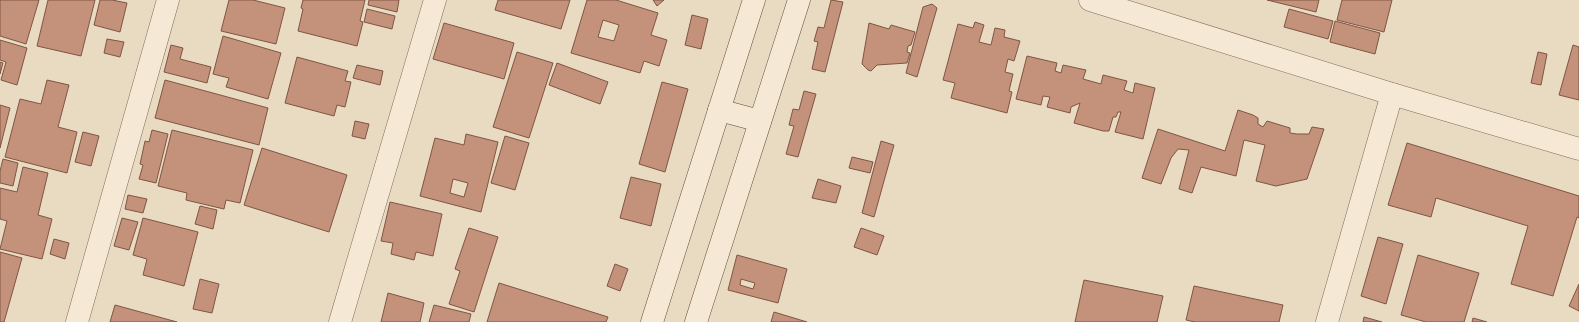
<svg xmlns="http://www.w3.org/2000/svg" width="1579" height="322" font-family="Merriweather,serif">
<rect width="100%" height="100%" fill="#e9dac2"/>
<g fill="#c4927b" stroke="#7f5543" fill-rule="evenodd">
<path d="M0,0H39L26,44L0,36Z"/>
<path d="M48,0H95L81,56L37,46Z"/>
<path d="M100,0H112L127,3L120,32L94,25Z"/>
<path d="M229,0H253L285,8L276,44L221,31Z"/>
<path d="M303,0H365L360,21L363,22L357,46L298,31L303,9L301,8Z"/>
<path d="M369,0H399L397,12L368,5Z"/>
<path d="M498,0H570L561,29L495,10Z"/>
<path d="M587,0H616L658,13L651,35L667,40L659,66L644,61L640,73L571,53ZM603,20L619,25L614,41L598,37Z"/>
<path d="M653,0H664L657,6Z"/>
<path d="M831,0L843,2L825,72L812,69L818,42L814,41L818,27L824,28Z"/>
<path d="M1267,0H1319L1316,12Z"/>
<path d="M1342,0H1392L1384,32L1337,20Z"/>
<path d="M932,4L937,8L917,77L906,73L923,7Z"/>
<path d="M367,9L395,16L392,29L364,22Z"/>
<path d="M1289,9L1333,21L1328,39L1284,27Z"/>
<path d="M692,15L708,19L701,49L685,45Z"/>
<path d="M1335,21L1380,33L1375,54L1330,42Z"/>
<path d="M975,22L984,25L979,42L991,45L995,28L1005,30L1004,37L1020,41L1014,61L1008,59L1005,72L1013,74L1009,91L1012,92L1007,113L951,98L955,83L943,80L958,24L973,28Z"/>
<path d="M444,23L514,43L504,79L433,59Z"/>
<path d="M869,23L889,29L891,25L915,32L911,45L908,46L907,52L910,53L907,63L877,65L871,71L868,70L862,64Z"/>
<path d="M223,36L281,53L268,99L226,87L229,78L213,74Z"/>
<path d="M107,39L124,42L120,57L104,53Z"/>
<path d="M0,40L27,48L17,85L1,80L6,62L0,60Z"/>
<path d="M171,45L183,48L180,59L211,67L207,83L164,72Z"/>
<path d="M1573,45L1579,47V100L1559,95Z"/>
<path d="M517,52L553,63L529,138L493,127Z"/>
<path d="M1538,52L1547,54L1541,85L1531,83Z"/>
<path d="M1027,56L1057,63L1055,71L1061,73L1063,65L1086,70L1083,79L1101,84L1103,75L1127,81L1124,90L1133,93L1135,83L1155,88L1143,139L1115,132L1121,112H1118L1116,117H1113L1109,131H1103L1074,123L1080,103L1071,107L1070,113L1047,107L1050,97L1043,96L1041,105L1016,99Z"/>
<path d="M297,57L348,71L345,81L351,82L345,107L337,105L334,116L285,103Z"/>
<path d="M0,62L3,63L0,74Z"/>
<path d="M557,63L608,82L600,104L549,85Z"/>
<path d="M357,65L383,71L380,85L353,78Z"/>
<path d="M47,80L69,85L58,127L77,132L67,173L5,157L20,99L41,104Z"/>
<path d="M165,80L268,108L259,145L155,118Z"/>
<path d="M662,82L688,89L665,172L639,164Z"/>
<path d="M804,91L816,94L798,157L786,154L794,126L789,125L793,109L799,110Z"/>
<path d="M0,105L10,108L0,148Z"/>
<path d="M1238,110L1253,115L1258,118V124L1263,127L1267,121L1290,128V133L1297,134H1309L1312,127L1324,129L1307,179L1276,186L1256,181L1265,145L1244,140L1236,176L1201,167L1192,193L1179,189L1189,150L1178,149L1171,158L1161,184L1142,178L1158,129L1225,151Z"/>
<path d="M355,121L369,124L365,139L352,136Z"/>
<path d="M152,130L168,134L156,183L139,179L143,165L140,164L145,141L149,142Z"/>
<path d="M172,130L253,150L240,203L226,200L224,209L186,200L187,193L158,186Z"/>
<path d="M83,132L99,136L91,166L75,162Z"/>
<path d="M466,134L498,142L481,212L420,196L435,138L464,145ZM453,179L468,183L464,197L450,193Z"/>
<path d="M505,136L529,143L515,190L491,183Z"/>
<path d="M881,141L894,145L874,217L862,213Z"/>
<path d="M1407,143L1579,196V218L1577,217L1553,296L1511,284L1528,226L1436,198L1431,217L1388,205Z"/>
<path d="M262,148L347,175L329,232L244,205Z"/>
<path d="M852,157L873,162L870,173L849,168Z"/>
<path d="M3,159L18,163L13,186L0,183V171Z"/>
<path d="M23,167L48,173L38,215L52,219L42,259L0,249L7,221L0,219V188L17,192Z"/>
<path d="M631,177L661,184L651,226L620,218Z"/>
<path d="M818,179L841,186L836,203L812,198Z"/>
<path d="M128,195L147,199L143,213L125,209Z"/>
<path d="M390,202L442,214L433,256L416,252L414,260L391,254L393,243L381,241Z"/>
<path d="M200,206L217,210L213,229L195,224Z"/>
<path d="M122,218L138,222L129,250L114,246Z"/>
<path d="M143,218L198,232L184,286L143,275L147,259L133,255Z"/>
<path d="M469,228L498,237L474,312L449,304L460,271L455,269Z"/>
<path d="M861,228L884,236L877,255L854,247Z"/>
<path d="M1378,237L1403,244L1386,304L1361,296Z"/>
<path d="M54,239L69,243L65,259L50,254Z"/>
<path d="M0,252L22,258L4,322H0Z"/>
<path d="M737,255L787,269L778,303L728,290ZM741,279L755,283L753,289L740,285Z"/>
<path d="M1418,255L1479,273L1464,322H1426L1401,315Z"/>
<path d="M615,264L628,269L620,291L607,286Z"/>
<path d="M200,279L219,284L212,313L193,309Z"/>
<path d="M1084,280L1163,296L1157,322H1075Z"/>
<path d="M499,283L608,317L606,322H487Z"/>
<path d="M1579,284V311L1569,306Z"/>
<path d="M1194,286L1283,305L1279,322H1195L1186,320Z"/>
<path d="M388,293L424,303L420,322H381Z"/>
<path d="M115,305L177,322H110Z"/>
<path d="M434,305L471,314L469,322H429Z"/>
<path d="M774,312L807,322H771Z"/>
<path d="M1364,317L1382,322H1363Z"/>
<path d="M1473,318L1487,322H1472Z"/>
</g>
<g fill="none" stroke-linecap="round" stroke-linejoin="round">
<g stroke="#826c5b" stroke-width="23">
<g id="street">
<path d="M1090,0L1392,94L1579,149"/>
<path d="M77,322L168,0"/>
<path d="M340,322L435,0"/>
<path d="M1327,322L1392,94"/>
</g>
</g>
<g stroke="#634d3e" stroke-width="23">
<g id="secondary">
<path d="M719,110L760,121"/>
<path d="M652,322L754,0"/>
<path d="M696,322L799,0"/>
</g>
</g>
<use href="#street" stroke="#f5e8d5" stroke-width="22"/>
<use href="#secondary" stroke="#f5e8d5" stroke-width="22"/>
</g>
</svg>
